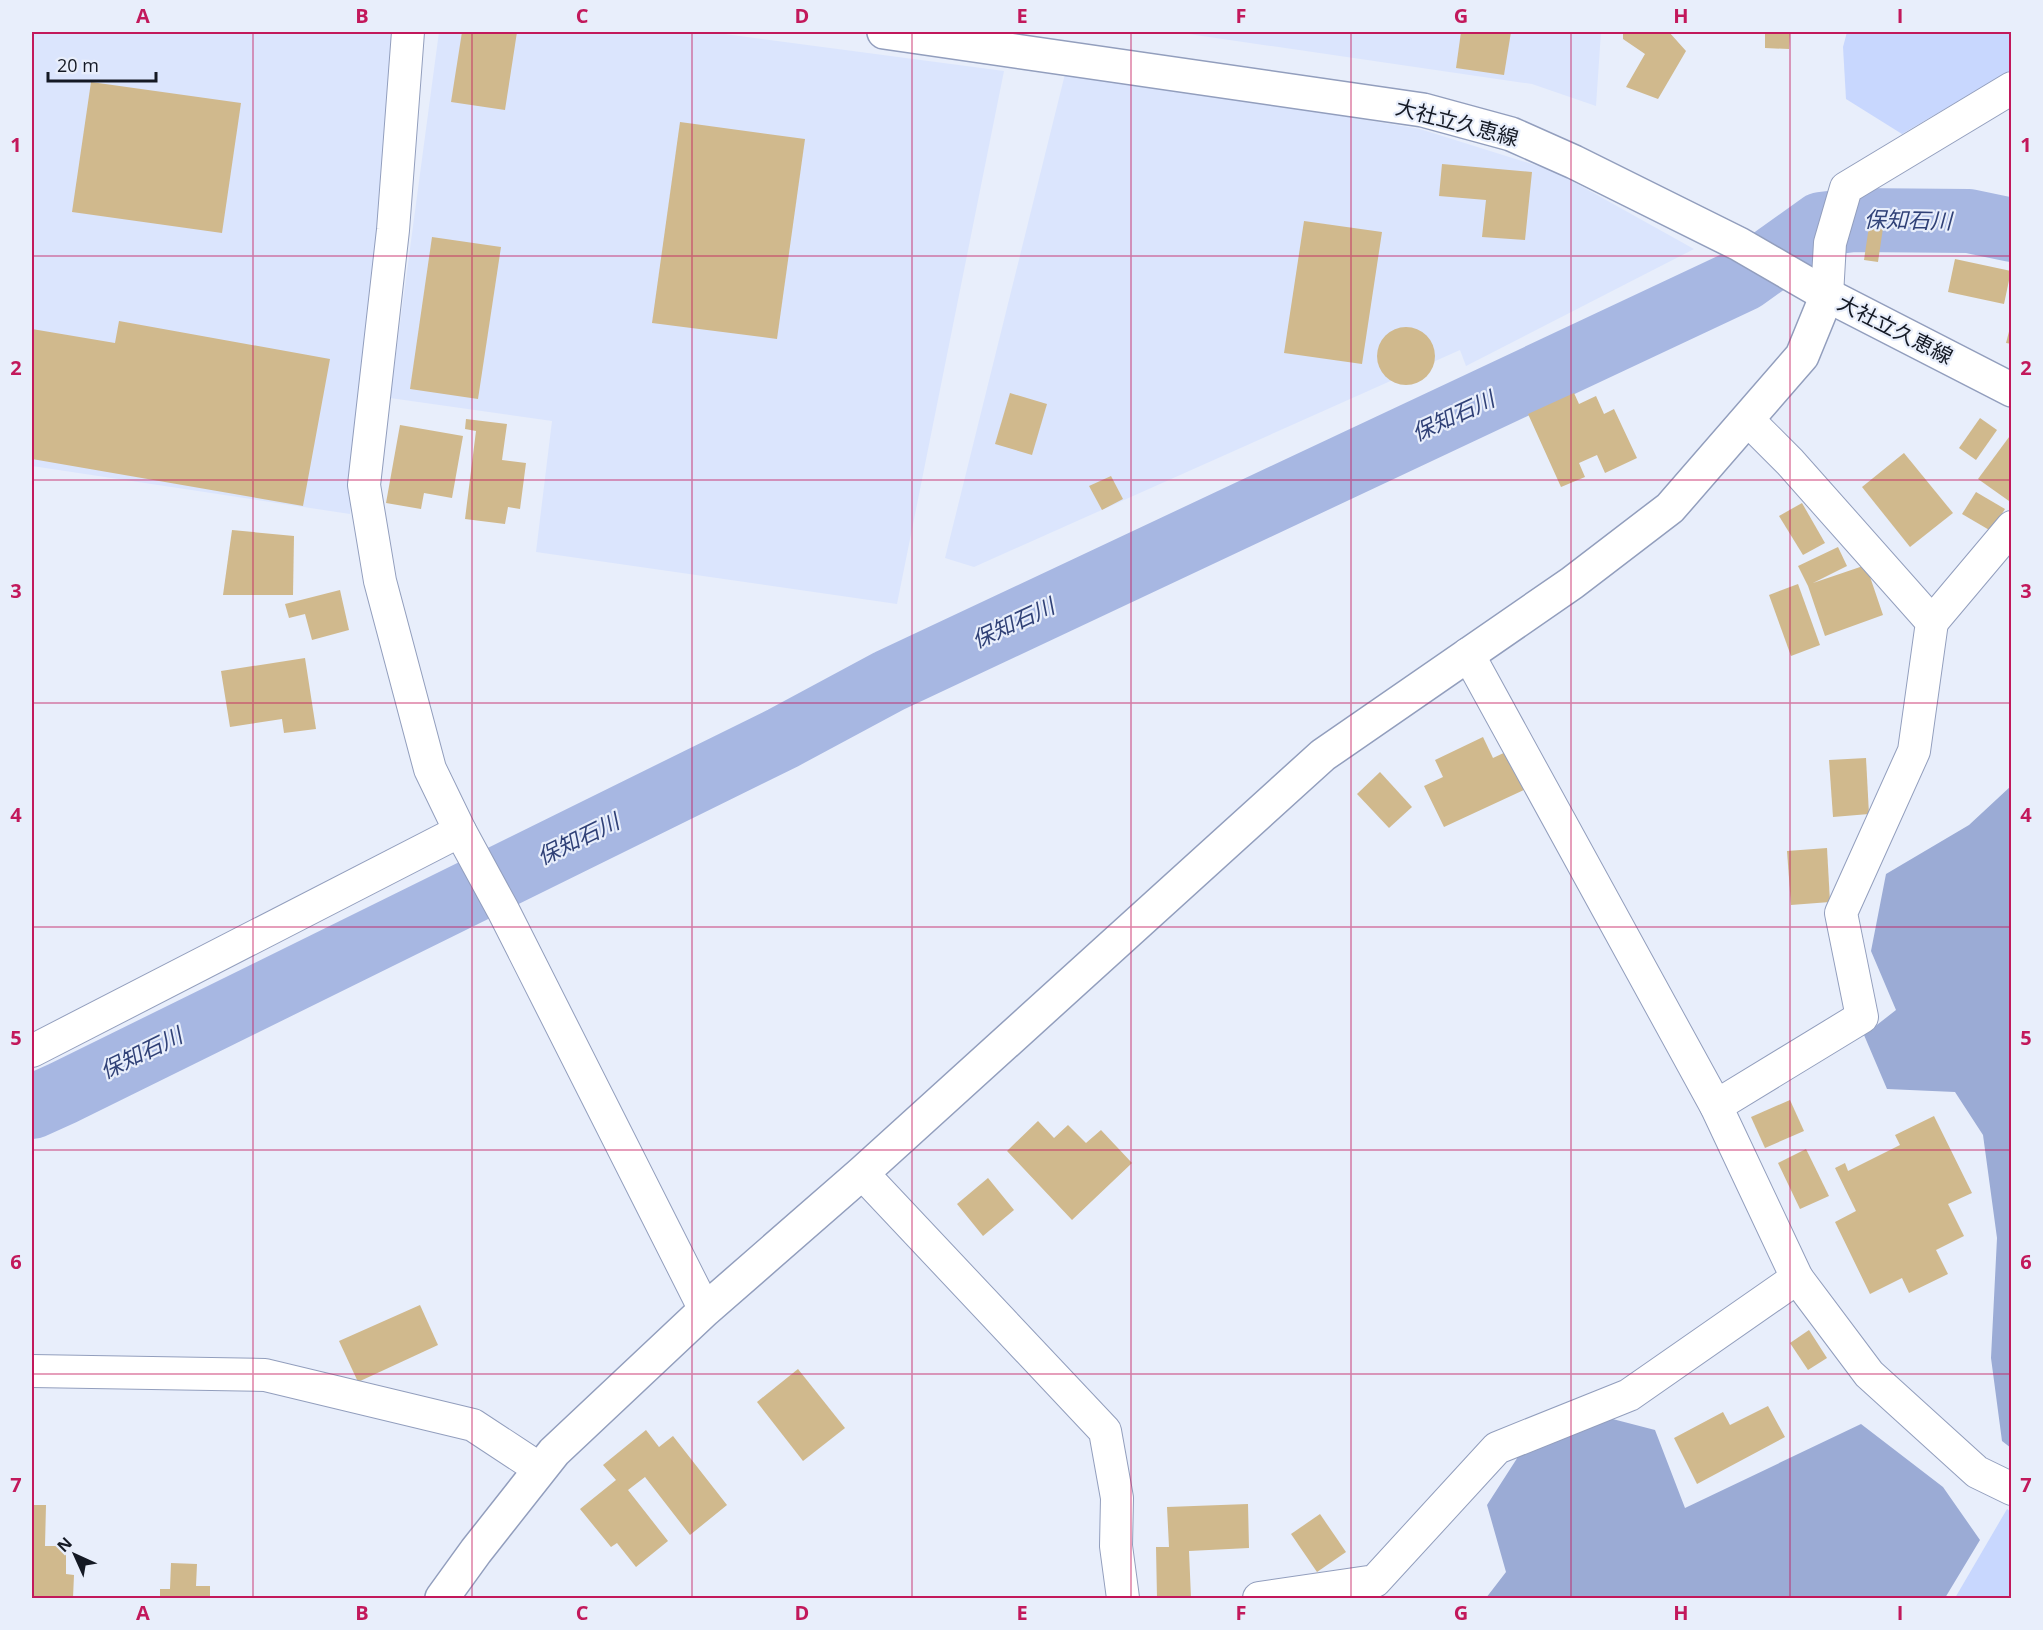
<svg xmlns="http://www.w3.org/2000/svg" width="2043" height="1630" font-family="'Open Sans','Noto Sans JP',sans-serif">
<rect width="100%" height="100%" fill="#e8eefb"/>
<g fill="#dbe5fd">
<path d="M32,32H397L350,514L32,466Z"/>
<path d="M439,32H710L1004,71L897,604L536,552L552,421L390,398Z"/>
<path d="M1175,32H1601L1596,106L1532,84Z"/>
<path d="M1066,70L1420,129L1554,171L1694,249L1466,366L1460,350L974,567L945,558Z"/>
</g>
<g fill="#c8d7fe">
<path d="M1847,32H2011V70L1902,134L1846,99L1843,47Z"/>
<path d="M2007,1509L2011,1512V1598H1955Z"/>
</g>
<g fill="#9babd5">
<path d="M2011,786V1448L2002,1441L1991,1358L1997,1238L1983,1135L1955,1092L1887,1089L1864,1035L1896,1010L1871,951L1886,874L1969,825Z"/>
<path d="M1601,1416L1655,1430L1685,1508L1861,1424L1943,1487L1980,1540L1945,1598H1486L1506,1572L1487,1505L1523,1449Z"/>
</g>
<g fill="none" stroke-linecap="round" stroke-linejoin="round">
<path stroke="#a7b7e2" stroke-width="64" d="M32,1107L63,1093L783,738L889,681L1744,279L1821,224L1854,220L1969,221L2012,230"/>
</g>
<g fill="#d0b98d">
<path d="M462,32H517L505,110L451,102Z"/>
<path d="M1461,32H1511L1504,75L1456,68Z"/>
<path d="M1623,32H1669L1686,51L1658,99L1626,87L1645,54L1623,39Z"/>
<path d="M1765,32H1790L1789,49L1765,48Z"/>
<path d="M91,82L241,103L222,233L72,212Z"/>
<path d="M680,122L805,139L777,339L652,323Z"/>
<path d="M1442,164L1532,172L1525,240L1482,237L1486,200L1439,196Z"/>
<path d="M1304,221L1382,232L1362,364L1284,353Z"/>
<path d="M1869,226L1883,228L1878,262L1864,260Z"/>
<path d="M432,237L501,247L478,399L410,389Z"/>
<path d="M1955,259L2011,271L2004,304L1948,292Z"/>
<path d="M119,321L330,359L303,506L32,459V329L115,343Z"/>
<path d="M2011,324H2012V344L2006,343Z"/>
<circle cx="1406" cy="356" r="29"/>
<path d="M1010,393L1047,404L1032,455L995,444Z"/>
<path d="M1574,393L1579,404L1596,396L1604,414L1614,409L1637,458L1605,473L1597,455L1579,463L1585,477L1561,487L1528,414Z"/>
<path d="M1980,418L1997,430L1976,460L1959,448Z"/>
<path d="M466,419L507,424L502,460L526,463L520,509L508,507L505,524L465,519L476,431L465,429Z"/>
<path d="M400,425L463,436L452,498L424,493L421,509L386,503Z"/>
<path d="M2012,433V498L2009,501L1978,479Z"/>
<path d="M1904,453L1953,513L1910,547L1862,487Z"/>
<path d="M1111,476L1123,499L1102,510L1089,486Z"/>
<path d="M1976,492L2005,509L1991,531L1962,514Z"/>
<path d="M1802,503L1825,543L1803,555L1779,516Z"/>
<path d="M232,530L294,536L293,595H223Z"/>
<path d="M1838,547L1847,566L1813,583L1866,565L1883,615L1825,636L1808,586L1798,566Z"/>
<path d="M1798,584L1820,645L1791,656L1769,595Z"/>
<path d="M340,590L349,630L312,640L305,614L289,618L285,604Z"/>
<path d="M305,658L316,729L284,733L282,719L230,727L221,671Z"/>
<path d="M1483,737L1493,758L1510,750L1528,788L1444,827L1424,786L1443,777L1435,760Z"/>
<path d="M1866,758L1869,814L1833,817L1829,760Z"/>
<path d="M1380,772L1412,807L1389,828L1357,794Z"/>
<path d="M1827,848L1830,902L1791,905L1787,851Z"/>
<path d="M1790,1100L1804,1131L1765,1148L1751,1117Z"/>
<path d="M1934,1116L1972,1193L1948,1204L1964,1236L1936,1250L1948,1274L1909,1293L1902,1278L1870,1294L1835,1222L1856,1211L1835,1168L1845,1163L1848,1171L1900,1145L1895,1135Z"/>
<path d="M1038,1121L1054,1138L1068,1125L1086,1143L1101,1130L1132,1163L1072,1220L1007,1151Z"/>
<path d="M1806,1149L1829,1196L1800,1209L1778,1163Z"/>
<path d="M988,1178L1014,1210L983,1236L957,1204Z"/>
<path d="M420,1305L438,1345L358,1382L339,1341Z"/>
<path d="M1809,1330L1827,1358L1808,1370L1790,1343Z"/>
<path d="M798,1369L845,1428L803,1461L757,1402Z"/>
<path d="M1768,1406L1785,1437L1697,1484L1674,1438L1723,1412L1730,1425Z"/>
<path d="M646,1430L659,1447L673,1436L727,1505L690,1535L645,1477L628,1490L668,1541L636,1567L617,1543L611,1547L580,1509L616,1480L603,1465Z"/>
<path d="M1248,1504L1249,1548L1189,1551L1191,1598H1157L1156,1547H1169L1167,1507Z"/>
<path d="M32,1505H46L45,1546H66V1574L74,1575L73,1598H32Z"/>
<path d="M1320,1514L1346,1552L1317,1572L1291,1534Z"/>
<path d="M171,1563L197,1564L196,1586H210V1598H160V1589H170Z"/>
</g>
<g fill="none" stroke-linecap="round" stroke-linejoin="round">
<g stroke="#929ebd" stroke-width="34">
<g id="street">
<path d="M408,32L393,230L364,485L380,581L430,769L460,831L503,910L705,1310"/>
<path d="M1827,295L1830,243L1846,188L2012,88"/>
<path d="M1932,622L2012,527"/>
<path d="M1468,654L1716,1106L1797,1278L1869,1374L1977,1472L2012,1489"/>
<path d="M32,1051L460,831"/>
<path d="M1716,1106L1862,1017L1841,913L1914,751L1932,622L1790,462L1748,420"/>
<path d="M862,1173L1105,1431L1117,1498L1116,1546L1123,1598"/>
<path d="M32,1371L265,1375L473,1425L540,1469"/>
<path d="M1259,1598L1375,1581L1497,1448L1629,1395L1797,1278"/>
</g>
</g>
<g stroke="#929ebd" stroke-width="36">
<g id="secondary">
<path d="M884,32L1423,110L1511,134L1574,162L1739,244L1827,295L2012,390"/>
<path d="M442,1598L476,1551L554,1452L705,1310L862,1173L1323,755L1572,583L1670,508L1802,356L1827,295"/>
</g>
</g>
<use href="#street" stroke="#fff" stroke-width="32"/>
<use href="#secondary" stroke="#fff" stroke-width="33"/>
</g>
<path fill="none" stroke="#c2185b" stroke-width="1.5" stroke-opacity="0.55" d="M253,32V1598M472,32V1598M692,32V1598M912,32V1598M1131,32V1598M1351,32V1598M1571,32V1598M1790,32V1598M32,256H2012M32,480H2012M32,703H2012M32,927H2012M32,1150H2012M32,1374H2012"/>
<g text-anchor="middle" stroke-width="4.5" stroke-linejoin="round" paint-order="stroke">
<g font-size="21" fill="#141924" stroke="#e8eefb">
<text transform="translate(1457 123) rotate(15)" y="7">大社立久恵線</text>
<text transform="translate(1895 330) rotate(27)" y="7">大社立久恵線</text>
</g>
<g font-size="22" font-style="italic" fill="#304177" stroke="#e8eefb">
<text transform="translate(1908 220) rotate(1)" y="8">保知石川</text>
<text transform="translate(1453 416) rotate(-25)" y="8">保知石川</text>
<text transform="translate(1013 623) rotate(-25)" y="8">保知石川</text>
<text transform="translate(578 839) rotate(-26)" y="8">保知石川</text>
<text transform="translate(141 1053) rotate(-26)" y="8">保知石川</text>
</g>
</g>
<rect width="2043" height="1630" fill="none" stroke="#e8eefb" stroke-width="66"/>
<g transform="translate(75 1555) rotate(315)" stroke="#e8eefb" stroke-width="4.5" paint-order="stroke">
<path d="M0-4.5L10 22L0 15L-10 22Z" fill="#141924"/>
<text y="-9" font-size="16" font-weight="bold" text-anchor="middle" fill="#141924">N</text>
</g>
<path d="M48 72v9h108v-9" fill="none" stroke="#141924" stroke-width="3"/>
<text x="57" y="72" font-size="18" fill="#141924" stroke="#e8eefb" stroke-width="4.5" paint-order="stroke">20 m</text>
<rect x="33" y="33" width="1977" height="1564" fill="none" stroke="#c2185b" stroke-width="2"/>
<g font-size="20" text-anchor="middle" font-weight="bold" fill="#c2185b">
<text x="143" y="23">A</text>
<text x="362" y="23">B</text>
<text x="582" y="23">C</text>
<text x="802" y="23">D</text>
<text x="1022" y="23">E</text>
<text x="1241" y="23">F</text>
<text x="1461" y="23">G</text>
<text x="1681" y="23">H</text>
<text x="1900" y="23">I</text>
<text x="16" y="152">1</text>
<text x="2026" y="152">1</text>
<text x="16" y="375">2</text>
<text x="2026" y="375">2</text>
<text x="16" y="598">3</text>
<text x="2026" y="598">3</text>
<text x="16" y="822">4</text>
<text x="2026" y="822">4</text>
<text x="16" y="1045">5</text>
<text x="2026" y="1045">5</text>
<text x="16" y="1269">6</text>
<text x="2026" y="1269">6</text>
<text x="16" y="1492">7</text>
<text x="2026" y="1492">7</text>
<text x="143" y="1620">A</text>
<text x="362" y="1620">B</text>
<text x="582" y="1620">C</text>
<text x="802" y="1620">D</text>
<text x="1022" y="1620">E</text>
<text x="1241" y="1620">F</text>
<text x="1461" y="1620">G</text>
<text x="1681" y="1620">H</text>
<text x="1900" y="1620">I</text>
</g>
</svg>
